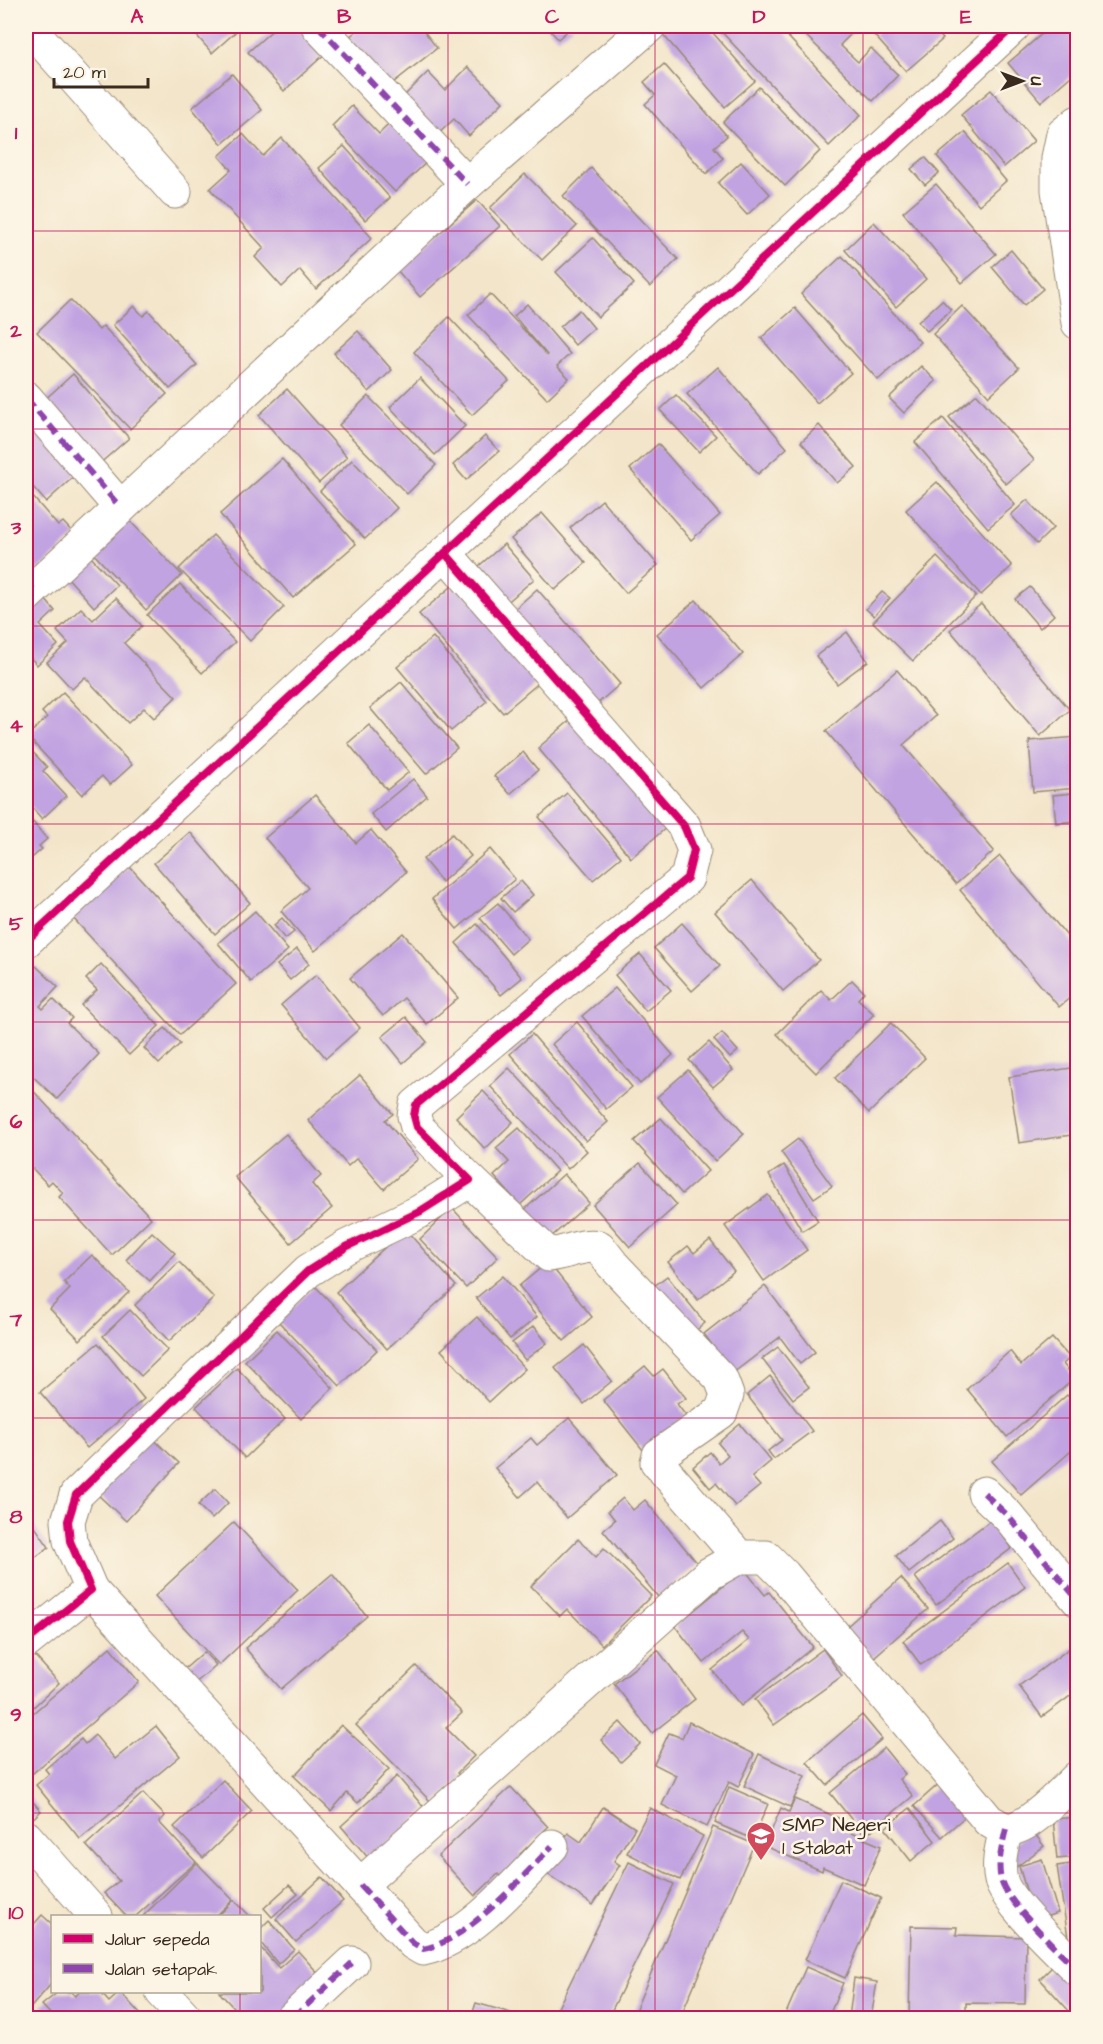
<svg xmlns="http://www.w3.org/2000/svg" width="1103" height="2044" font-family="'Architects Daughter',sans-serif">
<rect width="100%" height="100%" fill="#fcf5e5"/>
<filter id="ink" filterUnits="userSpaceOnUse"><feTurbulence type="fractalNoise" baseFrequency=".0167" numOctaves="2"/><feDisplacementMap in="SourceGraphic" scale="12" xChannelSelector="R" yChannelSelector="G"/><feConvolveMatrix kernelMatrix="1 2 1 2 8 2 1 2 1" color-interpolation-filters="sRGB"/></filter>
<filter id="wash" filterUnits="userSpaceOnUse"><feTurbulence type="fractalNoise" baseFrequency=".008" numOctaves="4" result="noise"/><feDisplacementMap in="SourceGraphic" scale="24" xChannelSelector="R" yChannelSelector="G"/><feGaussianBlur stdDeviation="1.35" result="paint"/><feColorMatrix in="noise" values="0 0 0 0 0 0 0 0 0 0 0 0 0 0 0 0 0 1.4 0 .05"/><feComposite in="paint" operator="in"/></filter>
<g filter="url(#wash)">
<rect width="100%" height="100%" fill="#f3e5c9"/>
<g id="blocks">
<g fill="#c1a3e1">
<path d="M191,26H242L212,53L189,27Z"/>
<path d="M277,26H303L327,52L284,91L248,52Z"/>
<path d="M363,26H420L437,48L384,90L344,41Z"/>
<path d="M546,26H573L558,39Z"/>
<path d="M666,26H707L755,81L725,107L660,31Z"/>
<path d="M716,26H778L861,115L829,146Z"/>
<path d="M796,26H859L840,45L858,62L871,48L898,75L873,101Z"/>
<path d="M885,26H931L943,39L906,71L874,35Z"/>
<path d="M1051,26H1078V70L1041,102L1008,63Z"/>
<path d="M664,64L727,136L714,147L723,158L706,174L645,104L655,95L644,82Z"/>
<path d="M468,67L503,102L469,136L454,119L435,137L399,101L428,72L445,90Z"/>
<path d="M232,74L262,110L222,144L192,108Z"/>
<path d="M759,87L820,151L785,186L723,122Z"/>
<path d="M991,90L1034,141L1004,167L961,115Z"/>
<path d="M352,106L379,134L393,120L430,159L395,192L332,126Z"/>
<path d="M965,132L1006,181L979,205L937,156Z"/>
<path d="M243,134L263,156L282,138L372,238L316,289L300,270L282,287L255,257L264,248L210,189L231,170L219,156Z"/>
<path d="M344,146L390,198L365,220L319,168Z"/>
<path d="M925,157L939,173L925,185L911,169Z"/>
<path d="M741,162L770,194L747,215L718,183Z"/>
<path d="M591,168L678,259L650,287L563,196Z"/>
<path d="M525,174L577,226L542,260L490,208Z"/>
<path d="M936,184L996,254L962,283L903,212Z"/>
<path d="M477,200L500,226L420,297L397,270Z"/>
<path d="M874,222L926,279L896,307L845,250Z"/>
<path d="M593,238L634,284L598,317L556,272Z"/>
<path d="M1011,250L1043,289L1024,305L992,267Z"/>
<path d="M842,256L920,342L878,380L801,294Z"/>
<path d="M490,294L548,356L514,316L527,304L570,354L557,366L569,378L547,399L468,315Z"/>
<path d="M70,300L99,330L103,326L167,394L130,429L37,332Z"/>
<path d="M942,300L951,310L927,331L918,322Z"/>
<path d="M134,306L143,316L149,311L197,365L170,389L113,325Z"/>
<path d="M962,306L1019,368L989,396L933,334Z"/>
<path d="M795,308L851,373L817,403L761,338Z"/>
<path d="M579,310L594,328L575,345L560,327Z"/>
<path d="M449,317L509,381L472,415L414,352Z"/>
<path d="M358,331L392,370L369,392L334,353Z"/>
<path d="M921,366L936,381L904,413L889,398Z"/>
<path d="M718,367L787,448L758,474L687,394Z"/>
<path d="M73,374L129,438L97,466L42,402Z"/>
<path d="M420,378L465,426L435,455L390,407Z"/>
<path d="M287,389L347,457L319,483L259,415Z"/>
<path d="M977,394L1034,460L1006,484L949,417Z"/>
<path d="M676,395L716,436L699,452L660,410Z"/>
<path d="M368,396L436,465L407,494L339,425Z"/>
<path d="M26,409L81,470L46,502L26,479Z"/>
<path d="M943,418L1015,505L988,528L915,442Z"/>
<path d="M819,425L856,467L837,483L801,442Z"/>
<path d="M485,436L499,451L466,480L453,465Z"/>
<path d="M658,444L720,515L691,540L630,469Z"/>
<path d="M282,459L356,544L293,598L220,514Z"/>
<path d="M352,460L397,508L365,539L320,491Z"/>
<path d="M937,482L1012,566L981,595L906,510Z"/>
<path d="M26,489L58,526L63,522L76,536L35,573L26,562Z"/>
<path d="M602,500L658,565L626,593L570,528Z"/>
<path d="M1027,500L1053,528L1037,544L1011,515Z"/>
<path d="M542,513L586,563L555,590L511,539Z"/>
<path d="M127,518L182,575L146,610L92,552Z"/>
<path d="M213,535L284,607L250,641L179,569Z"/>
<path d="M504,544L534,579L503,606L473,571Z"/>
<path d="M89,555L117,585L94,607L67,577Z"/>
<path d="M937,557L976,596L913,661L873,622Z"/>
<path d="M457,582L541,681L503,713L419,614Z"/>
<path d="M180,584L235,642L202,673L147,615Z"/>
<path d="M1030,587L1054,615L1040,628L1015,599Z"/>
<path d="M537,589L620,684L590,710L508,615Z"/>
<path d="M882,592L890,598L874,616L866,609Z"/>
<path d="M116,598L142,626L124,643L176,697L154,718L144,708L128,723L85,677L72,689L47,662L68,643L57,631L81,608L93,620Z"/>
<path d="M45,599L55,611L40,625L58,645L37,665L26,653V618Z"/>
<path d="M696,600L743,654L704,688L657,634Z"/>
<path d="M981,604L1070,710L1040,736L950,630Z"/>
<path d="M847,632L868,661L837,684L816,656Z"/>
<path d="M433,637L487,701L451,731L397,667Z"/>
<path d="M897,670L936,716L903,745L994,851L956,884L826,731Z"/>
<path d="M401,682L457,748L426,774L370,708Z"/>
<path d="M63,692L132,765L110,785L102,776L82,795L27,736L47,718L42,712Z"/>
<path d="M574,717L667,827L631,858L538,748Z"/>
<path d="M369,725L409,772L387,790L348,743Z"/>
<path d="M1078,737V788L1033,792L1029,741Z"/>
<path d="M26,745L47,767L43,771L66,796L42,819L26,801Z"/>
<path d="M523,752L538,770L510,794L494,776Z"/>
<path d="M413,779L427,796L386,832L371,814Z"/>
<path d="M567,793L621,857L593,880L539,817Z"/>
<path d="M1073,793L1075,821L1056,823L1053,795Z"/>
<path d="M315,795L356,843L371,830L406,872L315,951L281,911L308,888L265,838Z"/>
<path d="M32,821L47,839L39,846L42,849L26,863V827Z"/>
<path d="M190,832L250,903L215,934L154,863Z"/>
<path d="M452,834L471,856L442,882L423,859Z"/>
<path d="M490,849L515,879L457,929L432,899Z"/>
<path d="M1000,856L1078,949V991L1059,1007L960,890Z"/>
<path d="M129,866L236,984L180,1035L73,918Z"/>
<path d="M752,880L819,960L783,991L715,912Z"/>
<path d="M521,881L533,895L513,912L501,898Z"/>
<path d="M498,903L528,939L511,954L480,918Z"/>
<path d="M255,911L288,950L251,982L218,943Z"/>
<path d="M282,918L294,932L285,939L274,925Z"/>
<path d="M682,923L720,966L692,991L654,948Z"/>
<path d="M477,924L522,978L501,995L456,943Z"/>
<path d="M403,933L458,998L427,1024L404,998L383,1016L350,978Z"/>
<path d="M297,949L309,964L290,980L277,965Z"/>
<path d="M640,954L671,990L646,1011L615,975Z"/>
<path d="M101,964L159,1026L129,1055L81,1005L97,990L86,979Z"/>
<path d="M36,966L58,987L40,1006L43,1009L53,999L72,1018L67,1023L99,1054L57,1099L26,1070V977Z"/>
<path d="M316,975L360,1028L326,1058L281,1005Z"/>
<path d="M852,980L864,992L858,999L874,1014L816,1073L777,1034L821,990L831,1000Z"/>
<path d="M615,988L673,1055L640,1084L582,1016Z"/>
<path d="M406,1017L427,1042L403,1063L382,1037Z"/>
<path d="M577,1022L632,1087L606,1109L552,1044Z"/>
<path d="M891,1023L925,1058L869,1113L835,1078Z"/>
<path d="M165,1028L180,1044L159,1064L144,1048Z"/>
<path d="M722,1033L738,1051L730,1058L714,1040Z"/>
<path d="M532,1034L608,1122L586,1141L510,1054Z"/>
<path d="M709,1042L733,1070L713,1087L689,1060Z"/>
<path d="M1078,1067V1134L1019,1143L1009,1077Z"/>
<path d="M509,1068L587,1151L568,1169L490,1086Z"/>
<path d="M688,1070L744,1134L715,1161L657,1097Z"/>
<path d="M360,1075L393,1114L385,1120L418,1159L384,1189L357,1158L348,1166L308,1120Z"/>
<path d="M26,1083L151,1218L112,1255L59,1197L63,1193L52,1181L48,1185L33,1169L27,1174L26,1173Z"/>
<path d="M483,1091L513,1122L485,1149L456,1117Z"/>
<path d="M661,1118L708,1171L682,1194L634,1141Z"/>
<path d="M519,1128L557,1171L520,1205L494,1176L509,1162L496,1148Z"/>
<path d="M286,1134L321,1176L312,1184L332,1208L291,1243L235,1177Z"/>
<path d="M798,1139L832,1186L814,1198L781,1152Z"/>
<path d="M640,1163L677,1205L630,1247L593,1205Z"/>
<path d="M784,1165L818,1221L802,1231L769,1175Z"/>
<path d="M564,1174L589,1203L550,1238L525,1209Z"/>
<path d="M768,1195L807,1250L764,1281L725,1226Z"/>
<path d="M452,1208L498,1257L466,1288L420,1239Z"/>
<path d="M405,1229L456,1286L387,1349L336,1292Z"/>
<path d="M152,1232L175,1253L150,1281L126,1260Z"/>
<path d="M710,1240L734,1271L698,1300L668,1262L688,1246L694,1253Z"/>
<path d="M92,1255L129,1292L80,1340L50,1309L70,1289L64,1282Z"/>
<path d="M179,1262L214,1298L169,1341L135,1305Z"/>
<path d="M548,1262L592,1317L564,1341L519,1286Z"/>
<path d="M503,1276L537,1317L510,1339L476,1298Z"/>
<path d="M667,1276L705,1323L687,1338L649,1290Z"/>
<path d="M315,1286L377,1350L340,1386L278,1321Z"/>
<path d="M765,1286L815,1352L800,1364L780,1337L733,1373L704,1334Z"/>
<path d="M130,1310L168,1350L141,1376L103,1336Z"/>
<path d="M477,1317L525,1369L489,1402L441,1350Z"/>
<path d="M534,1326L547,1343L525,1360L512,1343Z"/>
<path d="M277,1330L333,1388L301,1419L245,1361Z"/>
<path d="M1052,1338L1070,1358L1063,1364L1075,1378L1007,1437L967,1389L1010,1351L1021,1365Z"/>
<path d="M98,1343L144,1399L87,1448L40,1392Z"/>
<path d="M584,1345L612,1381L584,1404L555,1368Z"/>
<path d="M778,1347L809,1387L793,1399L762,1359Z"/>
<path d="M645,1366L654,1376L663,1369L686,1398L677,1404L686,1416L643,1450L603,1400Z"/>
<path d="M237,1368L285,1419L245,1458L196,1407Z"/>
<path d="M770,1376L812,1431L774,1459L768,1451L782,1440L747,1395Z"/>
<path d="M1067,1395L1078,1407V1445L1021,1495L992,1461Z"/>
<path d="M569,1418L617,1475L567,1518L537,1482L520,1497L495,1468L531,1438L537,1445Z"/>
<path d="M740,1424L771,1461L752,1477L760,1486L735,1506L716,1483L710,1488L693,1467L710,1452L719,1463L728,1455L718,1443Z"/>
<path d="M150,1436L179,1463L126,1521L97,1494Z"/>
<path d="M215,1489L228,1503L212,1519L198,1505Z"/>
<path d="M623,1498L633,1510L645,1500L698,1564L658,1597L603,1530L615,1520L608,1511Z"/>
<path d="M26,1514L49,1547L26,1564Z"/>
<path d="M991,1520L1012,1548L936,1605L915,1577Z"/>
<path d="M940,1521L953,1538L909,1573L896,1556Z"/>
<path d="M234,1522L298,1590L219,1665L155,1596Z"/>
<path d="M578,1539L596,1557L604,1548L651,1596L602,1645L567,1609L560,1616L531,1586Z"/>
<path d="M1008,1563L1025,1587L921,1665L903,1641Z"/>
<path d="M744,1569L765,1595L769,1592L813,1647L741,1706L712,1670L749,1640L742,1632L704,1663L675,1626Z"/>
<path d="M332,1574L367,1616L281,1689L245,1648Z"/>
<path d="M901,1578L928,1609L872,1659L845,1628Z"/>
<path d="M1078,1642V1690L1042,1717L1019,1686Z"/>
<path d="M27,1647L59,1683L26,1714V1649Z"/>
<path d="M110,1647L139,1682L26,1779V1719Z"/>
<path d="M823,1649L842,1676L774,1725L755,1699Z"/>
<path d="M658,1650L695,1699L652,1733L614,1684Z"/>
<path d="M204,1652L216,1665L192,1686L180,1673Z"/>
<path d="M416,1666L462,1713L446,1728L474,1756L457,1773L461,1777L434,1805L356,1725Z"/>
<path d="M862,1715L882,1739L827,1785L807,1762Z"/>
<path d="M620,1722L640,1744L621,1762L601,1740Z"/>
<path d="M689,1722L754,1754L738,1787L729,1782L707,1827L662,1805L676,1775L654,1764L669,1733L682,1738Z"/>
<path d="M341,1725L389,1769L358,1803L347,1793L331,1811L294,1776Z"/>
<path d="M156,1726L180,1756L80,1839L36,1785L49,1774L45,1769L81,1739L85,1744L95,1735L115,1759Z"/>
<path d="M884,1748L905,1774L899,1779L913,1796L865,1836L830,1793Z"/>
<path d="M759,1754L805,1776L790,1807L744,1786Z"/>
<path d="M397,1776L426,1810L370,1860L341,1826Z"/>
<path d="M223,1780L252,1811L203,1858L174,1827Z"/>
<path d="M941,1782L969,1813L942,1837L914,1806Z"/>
<path d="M511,1787L548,1827L520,1854L526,1862L505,1882L498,1874L475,1896L438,1856Z"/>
<path d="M729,1787L768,1804L753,1839L715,1823Z"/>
<path d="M143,1793L165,1816L159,1822L196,1862L136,1916H126L104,1893L119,1881L86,1845Z"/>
<path d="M26,1794L41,1811L26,1825Z"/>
<path d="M795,1799L840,1819L837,1827L881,1846L864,1885L823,1867L822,1871L765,1846L781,1808L789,1812Z"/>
<path d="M603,1807L635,1828L614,1861L620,1865L593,1905L543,1871L568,1833L581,1842Z"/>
<path d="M650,1808L703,1836L680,1880L627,1853Z"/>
<path d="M910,1808L935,1841L911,1861L885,1828Z"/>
<path d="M1078,1817V1857L1057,1859L1053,1819Z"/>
<path d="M713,1827L754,1844L680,2018H632Z"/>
<path d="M1032,1830L1044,1846L1011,1871L1000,1855Z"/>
<path d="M1042,1859L1058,1913L1035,1920L1019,1866Z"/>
<path d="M629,1862L674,1884L608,2018H553Z"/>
<path d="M197,1863L233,1900L216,1916H143Z"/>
<path d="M1078,1863V1956L1071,1957L1057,1866Z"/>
<path d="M322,1877L343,1901L296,1942L276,1919Z"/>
<path d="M841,1880L881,1898L845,1978L805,1960Z"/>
<path d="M289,1885L298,1894L272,1917L264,1908Z"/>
<path d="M234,1900L250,1916H218Z"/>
<path d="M42,1915L52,1924V1983L26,2013V1933Z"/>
<path d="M269,1920L294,1949L278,1964L260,1942V1929Z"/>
<path d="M911,1926L957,1927L956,1935L1026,1937L1025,2004L966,2003V2018H909Z"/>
<path d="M260,1947L279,1968L298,1951L326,1982L285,2018H243L219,1992H260Z"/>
<path d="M1056,1963L1078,1986V2007L1071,2013L1040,1979Z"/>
<path d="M806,1967L843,1983L828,2018H784Z"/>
<path d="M854,1978L877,1982L871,2018H849Z"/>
<path d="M58,1992H71L75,1996L80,1992H100L109,2002L120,1992L142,2016L139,2018H54L42,2005Z"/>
<path d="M476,2003L528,2018H471Z"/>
</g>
</g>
</g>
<g filter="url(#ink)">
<use href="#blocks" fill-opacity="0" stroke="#978874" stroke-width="1.5"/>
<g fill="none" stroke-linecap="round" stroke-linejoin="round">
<g stroke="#978874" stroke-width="35">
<g id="minor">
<path d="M28,26L175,192"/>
<path d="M318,26L467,184"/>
<path d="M1078,122L1063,134L1058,158V190L1078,323"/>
<path d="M26,398L120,507"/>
<path d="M26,596L467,184L649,26"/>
<path d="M26,941L1014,26"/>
<path d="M470,1180L549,1255C566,1254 582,1243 599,1247L613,1265L721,1379L727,1395L721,1412L659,1455L657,1462L739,1557"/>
<path d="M984,1493L1008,1516L1078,1600"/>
<path d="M91,1590L413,1943L423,1949C468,1941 521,1878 552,1846"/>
<path d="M26,1642L91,1590L70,1541L68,1521L76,1495L308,1271L346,1247L419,1212L470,1180L417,1127L414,1116L416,1105L687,878L694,850L684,826L445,553"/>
<path d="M1006,1829C1002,1846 997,1863 1001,1880C1006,1902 1060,1952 1078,1970"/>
<path d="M26,1837L96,1916"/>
<path d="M360,1885L709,1574L739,1557H766L784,1575L989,1821C994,1823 1000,1828 1006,1829C1025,1833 1064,1790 1078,1777"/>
<path d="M162,1992L186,2018"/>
<path d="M293,2018L352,1963"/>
</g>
</g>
<use href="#minor" stroke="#fff" stroke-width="33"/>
<g stroke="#8e44ad" stroke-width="6" stroke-dasharray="12 6" stroke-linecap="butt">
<path d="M318,26L467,184"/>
<path d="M26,398L120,507"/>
<path d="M26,581L33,589"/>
<path d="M984,1493L1008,1516L1078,1600"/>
<path d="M1006,1829C1002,1846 997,1863 1001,1880C1006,1902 1060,1952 1078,1970"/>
<path d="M360,1885L413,1943L423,1949C468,1941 521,1878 552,1846"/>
<path d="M293,2018L352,1963"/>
</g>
<g stroke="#fcf5e5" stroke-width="11">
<g id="cycleway">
<path d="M26,941L1014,26"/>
<path d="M26,1642L91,1590L70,1541L68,1521L76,1495L308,1271L346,1247L419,1212L470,1180L417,1127L414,1116L416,1105L687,878L694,850L684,826L445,553"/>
</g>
</g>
<use href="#cycleway" stroke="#d6006c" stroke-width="8"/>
</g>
</g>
<path fill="none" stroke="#c2185b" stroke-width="1.5" stroke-opacity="0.55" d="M240,26V1916M448,26V2018M655,26V2018M863,26V2018M26,231H1078M26,429H1078M26,626H1078M26,824H1078M26,1022H1078M26,1220H1078M26,1418H1078M26,1615H1078M26,1813H1078M240,1992V2018"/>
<defs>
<g id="school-pin" transform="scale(1.5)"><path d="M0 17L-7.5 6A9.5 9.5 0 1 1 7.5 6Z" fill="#d1495b" stroke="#fcf5e5"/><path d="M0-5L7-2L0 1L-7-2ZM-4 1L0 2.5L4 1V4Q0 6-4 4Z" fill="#fff"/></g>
</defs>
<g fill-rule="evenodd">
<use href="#school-pin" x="761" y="1836"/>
</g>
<g text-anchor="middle" stroke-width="5" stroke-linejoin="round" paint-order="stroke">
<g font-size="20" fill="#3b2a1e" stroke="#fcf5e5" text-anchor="start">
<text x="782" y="1831">SMP Negeri<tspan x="782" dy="23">1 Stabat</tspan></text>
</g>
</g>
<rect width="1103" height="2044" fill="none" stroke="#fcf5e5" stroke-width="66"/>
<rect x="51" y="1915" width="210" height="78" fill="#fcf5e5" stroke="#afa495" stroke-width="1.5"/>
<rect x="63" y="1934" width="30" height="9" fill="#d6006c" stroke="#afa495" stroke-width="1.5"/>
<text x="105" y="1945" font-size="18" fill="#3b2a1e">Jalur sepeda</text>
<rect x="63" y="1964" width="30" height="9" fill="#8e44ad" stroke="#afa495" stroke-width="1.5"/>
<text x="105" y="1975" font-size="18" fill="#3b2a1e">Jalan setapak</text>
<g transform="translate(1022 81) rotate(90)" stroke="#fcf5e5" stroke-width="4.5" paint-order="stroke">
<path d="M0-4.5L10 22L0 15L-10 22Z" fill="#3b2a1e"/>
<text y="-9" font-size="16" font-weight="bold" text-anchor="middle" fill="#3b2a1e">U</text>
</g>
<path d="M54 78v9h94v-9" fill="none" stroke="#3b2a1e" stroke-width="3"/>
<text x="63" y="78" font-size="18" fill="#3b2a1e" stroke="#fcf5e5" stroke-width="4.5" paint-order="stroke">20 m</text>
<rect x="33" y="33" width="1037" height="1978" fill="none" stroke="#c2185b" stroke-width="2"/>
<g font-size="20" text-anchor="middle" font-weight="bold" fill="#c2185b">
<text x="137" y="23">A</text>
<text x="344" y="23">B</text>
<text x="552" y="23">C</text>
<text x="759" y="23">D</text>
<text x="966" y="23">E</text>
<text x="16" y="139">1</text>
<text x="16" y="337">2</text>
<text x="16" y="534">3</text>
<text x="16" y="732">4</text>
<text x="16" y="930">5</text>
<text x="16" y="1128">6</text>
<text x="16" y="1326">7</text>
<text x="16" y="1523">8</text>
<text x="16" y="1721">9</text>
<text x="16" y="1919">10</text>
</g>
</svg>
